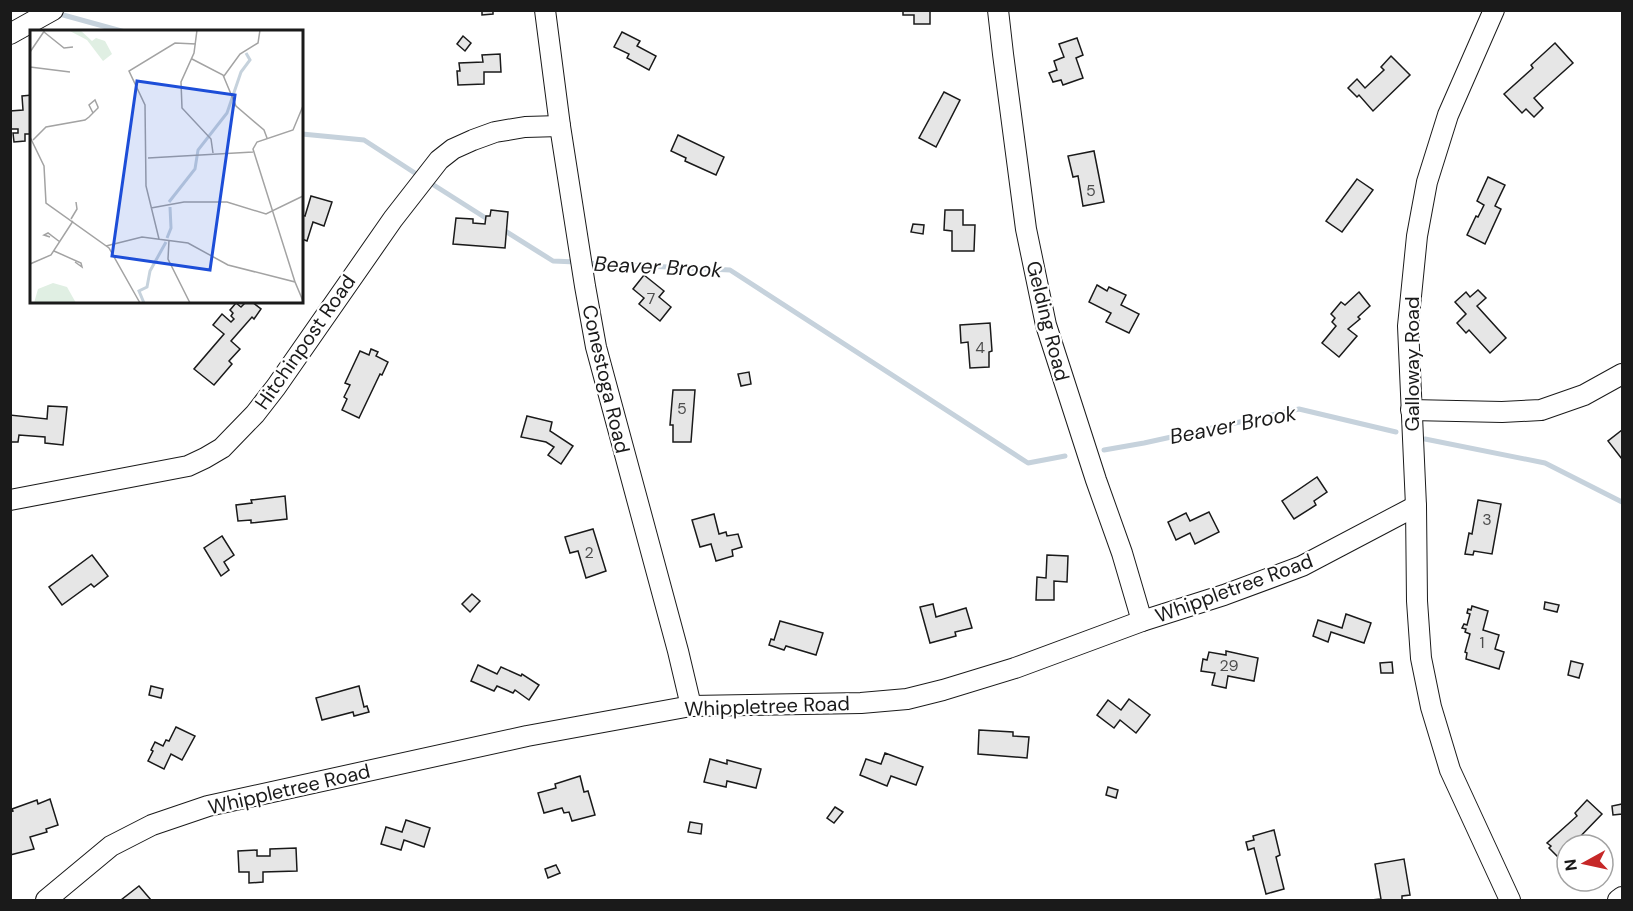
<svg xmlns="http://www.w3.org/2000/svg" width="1633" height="911" font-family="'DM Sans',sans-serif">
<rect width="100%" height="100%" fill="#fff"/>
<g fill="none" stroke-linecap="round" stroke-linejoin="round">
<g stroke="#c6d2dc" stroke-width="5">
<path d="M56,13L125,32"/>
<path d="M302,134L364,140L421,177"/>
<path d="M429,182L492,222"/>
<path d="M502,229L553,261L576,262"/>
<path d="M585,263L730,270L1028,463L1065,456"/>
<path d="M1425,439L1545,463L1622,502"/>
<path d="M1104,450L1144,443L1299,409L1396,432"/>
</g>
</g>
<g fill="#e6e6e6" stroke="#1a1a1a" stroke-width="1.5">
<path d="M482,10H493V14L482,15Z"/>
<path d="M903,10H930V24H914V15H903Z"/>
<path d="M622,32L640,41L637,46L656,56L649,70L627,58L629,54L614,47Z"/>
<path d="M463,36L471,43L465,51L457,44Z"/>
<path d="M1077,38L1083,55L1076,58L1083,78L1063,85L1061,80L1053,82L1049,73L1057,70L1054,61L1064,57L1059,44Z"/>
<path d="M1555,43L1573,63L1534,98L1543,108L1534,117L1526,109L1522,113L1504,94L1533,68L1531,65Z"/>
<path d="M500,54L501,72H484V84L458,85L457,71H460L459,63L483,62L482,55Z"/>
<path d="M1391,56L1410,75L1373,111L1359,95L1357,97L1348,88L1357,79L1365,88L1384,70L1381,67Z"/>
<path d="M944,92L960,100L936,147L919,138Z"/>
<path d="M32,95V134H25V141L14,142L13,133H18V129H10V111L23,110L22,96Z"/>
<path d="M678,135L724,157L716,175L685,161L686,158L671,151Z"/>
<path d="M1094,151L1104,202L1083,206L1078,176L1073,177L1068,156Z"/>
<path d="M1488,177L1505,185L1495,206L1501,209L1485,244L1467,235L1476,216L1478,217L1484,205L1477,201Z"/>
<path d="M1357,179L1373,190L1342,232L1326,221Z"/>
<path d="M311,196L332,202L324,226L313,222L307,241L302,239V215L305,216Z"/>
<path d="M491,210L508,212L505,248L453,244L456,218L473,219V223L485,224L486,216H490Z"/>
<path d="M945,210H963V225H975L974,251H952V231L944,230Z"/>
<path d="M913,224L924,225L923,234L911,232Z"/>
<path d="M644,275L664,291L659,297L671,307L660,321L639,304L644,298L633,289Z"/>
<path d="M1097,285L1107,291L1109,287L1126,295L1121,305L1139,314L1129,333L1106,322L1111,313L1089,302Z"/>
<path d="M1478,290L1486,298L1477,306L1506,338L1490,353L1469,330L1466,333L1457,323L1466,314L1455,302L1466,292L1470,297Z"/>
<path d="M1359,292L1370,306L1358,317L1360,319L1348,329L1357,336L1339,357L1322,343L1336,326L1332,322L1335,318L1331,314L1341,302L1345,305Z"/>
<path d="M246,302H252L261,309L254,319L252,317L231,341L240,349L229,361L232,364L214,385L194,369L224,334L213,325L222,314L231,322L234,319L231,316L233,313L230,310L236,303L241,307Z"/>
<path d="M990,323L992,351L989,352V367L970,368L968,342L961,343L960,325Z"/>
<path d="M371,349L378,352L376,356L388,362L382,375L380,374L359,418L342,410L347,399L344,397L350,385L345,383L360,351L369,355Z"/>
<path d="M749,372L751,384L741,386L738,374Z"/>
<path d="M673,390H695L691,442H673V425H670Z"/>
<path d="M48,406L67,407L63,445L45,443V437L19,435L18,442H10V415L47,419Z"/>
<path d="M527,416L552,422L550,431L573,446L561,464L548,455L554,447L546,442L521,437Z"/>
<path d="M1622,430V459L1608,441Z"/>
<path d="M1317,477L1327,492L1314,501L1316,505L1294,519L1282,501Z"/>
<path d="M285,496L287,519L251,523V520L238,521L236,505L252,503L251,500Z"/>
<path d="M1478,500L1501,504L1492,554L1474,551L1473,555L1465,554L1469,533L1472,534Z"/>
<path d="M1209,512L1219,532L1195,544L1190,533L1176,540L1168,522L1186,513L1190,521Z"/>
<path d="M714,514L719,534L726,532L727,536L738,534L742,547L732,550L733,556L716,561L711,544L700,547L692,520Z"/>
<path d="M593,529L606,571L586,578L578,551L570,553L565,537Z"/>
<path d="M222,536L234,555L224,562L229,570L221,576L204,548Z"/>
<path d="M92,555L108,576L94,587L91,584L62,605L49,587Z"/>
<path d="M1047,555L1068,556L1067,582L1054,581V600H1036L1037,577L1046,578Z"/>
<path d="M472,594L480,601L470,612L462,604Z"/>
<path d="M1545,602L1559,605L1557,612L1544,609Z"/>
<path d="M933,604L936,617L966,608L972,628L955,632L956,636L930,643L920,607Z"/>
<path d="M1472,606L1488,611L1483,630L1499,635L1495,649L1504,652L1499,669L1466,659L1467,653L1465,652L1470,634L1465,632L1466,629L1462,628L1464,624L1467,625L1470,614L1467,613L1468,609L1471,610Z"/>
<path d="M1346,614L1371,623L1364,643L1331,632L1328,642L1313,636L1318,620L1342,628Z"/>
<path d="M780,621L823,633L816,655L786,646L784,650L769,645L771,639L774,640Z"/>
<path d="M1226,651L1258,658L1254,681L1228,676L1226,688L1212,685L1215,673L1201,671L1203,659L1207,660L1209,652L1226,655Z"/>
<path d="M1571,661L1583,664L1579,678L1568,675Z"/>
<path d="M1392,662L1393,673H1381L1380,663Z"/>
<path d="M478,665L497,674L501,667L521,676L522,674L539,685L529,700L515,690L513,693L497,686L494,691L471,681Z"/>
<path d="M151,686L163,689L161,698L149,695Z"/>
<path d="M359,686L364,707L367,706L369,712L354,716L353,712L322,720L316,698Z"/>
<path d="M1129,699L1150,715L1136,733L1120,720L1114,728L1097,715L1108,700L1121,710Z"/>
<path d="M176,727L195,736L182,760L171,754L164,769L148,761L153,751L151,750L155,742L163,746L166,740L169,741Z"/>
<path d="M979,730L1013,732V736L1029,737L1027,758L978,754Z"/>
<path d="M885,753L923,767L916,785L891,776L887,786L860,775L866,759L881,764Z"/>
<path d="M710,759L727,764V760L761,769L756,788L727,781L726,787L704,782Z"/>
<path d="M580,776L584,792L588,791L595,815L572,821L569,812L564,813L562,808L544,813L538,793L556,788L555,784Z"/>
<path d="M1108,787L1118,790L1116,798L1106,795Z"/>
<path d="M50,799L58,825L46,829L47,832L30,837L34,849L10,855V812L13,811L12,809L37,800L38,804Z"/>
<path d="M1587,800L1602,814L1572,845H1567V851L1559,858L1549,848L1551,846L1547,843L1577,816L1575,813Z"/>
<path d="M1622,804V814L1613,815L1612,806Z"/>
<path d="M835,807L843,812L834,823L827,818Z"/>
<path d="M406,820L430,828L424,847L404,840L401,850L381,844L386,827L402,832Z"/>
<path d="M690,822L702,824L701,834L688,832Z"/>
<path d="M1274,830L1280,855L1276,857L1284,889L1266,894L1254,848L1248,850L1246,842L1254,840L1253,836Z"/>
<path d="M296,848L297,871L263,872V882L249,883V872H239L238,851L257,850V856H270V849Z"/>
<path d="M1404,859L1410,895L1402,896V900H1371L1381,899L1375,864Z"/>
<path d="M556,865L560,873L548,878L545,869Z"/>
<path d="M139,886L151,900H121Z"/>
</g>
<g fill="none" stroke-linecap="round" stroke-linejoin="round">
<g stroke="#1a1a1a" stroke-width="22">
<g id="minor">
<path d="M545,10L560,126L585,286L596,347L678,651L691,706"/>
<path d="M998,10L1003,54L1026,229L1046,325L1096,480L1122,553L1142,621"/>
<path d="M1494,10L1448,115L1427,182L1417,236L1408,326L1416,506L1417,601L1421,658L1431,707L1450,770L1510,900"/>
<path d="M10,34L53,10"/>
<path d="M1411,410L1502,412L1541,410L1584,395L1622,374"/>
<path d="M10,500L188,466L205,458L222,448L255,414L276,387L393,219L439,160L453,149L473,140L495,132L525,127L560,126"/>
<path d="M46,900L111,846L152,825L208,806L527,736L691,706L861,703L907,699L943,690L1015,668L1142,621L1224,595L1302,566L1416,506"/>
<path d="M1618,900L1622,897"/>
</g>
</g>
<use href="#minor" stroke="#fff" stroke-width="20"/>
</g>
<g text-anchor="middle" stroke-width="4.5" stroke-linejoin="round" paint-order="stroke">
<g font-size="16" fill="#4d4d4d">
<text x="1091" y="196">5</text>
<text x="651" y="304">7</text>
<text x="980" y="353">4</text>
<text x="682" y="414">5</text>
<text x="1487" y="525">3</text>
<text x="589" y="558">2</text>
<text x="1482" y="648">1</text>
<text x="1229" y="671">29</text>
</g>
<g font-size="20" fill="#1a1a1a" stroke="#fff">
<text transform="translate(1048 321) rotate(76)" y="7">Gelding Road</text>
<text transform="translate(305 342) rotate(-55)" y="7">Hitchinpost Road</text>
<text transform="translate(1412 364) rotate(-90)" y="7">Galloway Road</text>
<text transform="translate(606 379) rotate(77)" y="7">Conestoga Road</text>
<text transform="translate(1234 588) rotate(-20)" y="7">Whippletree Road</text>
<text transform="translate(767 706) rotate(-2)" y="7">Whippletree Road</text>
<text transform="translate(289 789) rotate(-13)" y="7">Whippletree Road</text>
</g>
<g font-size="21" font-style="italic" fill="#1a1a1a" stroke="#fff">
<text transform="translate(658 267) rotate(3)" y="7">Beaver Brook</text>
<text transform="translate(1233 425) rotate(-11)" y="7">Beaver Brook</text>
</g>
</g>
<g transform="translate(30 30)">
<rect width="273" height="273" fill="#fff"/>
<path d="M38,0H50L62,11L66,8L75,11L82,24L73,31L57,10ZM23,253L37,257L46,273H4L8,259Z" fill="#e0efe3"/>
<path fill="none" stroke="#c6d2dc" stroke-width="3" d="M139,172L165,139L168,120L197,83L211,42L220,30L216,23M137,208L141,198L140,177M114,273L109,261L117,257L120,241L136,212"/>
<path fill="none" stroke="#a3a3a3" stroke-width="1.5" d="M167,0L164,23L151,52L152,78L181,109L183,123M14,2L34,18L43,17M0,22L15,0M162,29L193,45L206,76L234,100L237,108M0,37L40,42M194,46L210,24L228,13L230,0M0,107L14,136L16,173L79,218L110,273M3,110L16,97L55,90L59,87L68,78V77L65,70L59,75L63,83M118,128L223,122M121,178L154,172H197L236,184L273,166M41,189L47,179L46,172M20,207L14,205L18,203L30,212M129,209L116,156L115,75L99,41L145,13L166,14M139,210L138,229L160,273M76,216L112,207L158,213L198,235L265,252L273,271M24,221L51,233L52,237L45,232M0,234L21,225L43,191M265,252L223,119L227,112L263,100L273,76"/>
<path fill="#1d4ed8" fill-opacity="0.15" stroke="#1d4ed8" stroke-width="3" d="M107,51L205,65L180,240L82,226Z"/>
<rect width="273" height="273" fill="none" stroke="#1a1a1a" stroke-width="3"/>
</g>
<rect width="1633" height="911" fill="none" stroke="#1a1a1a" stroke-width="24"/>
<g transform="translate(1585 863) rotate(262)"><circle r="28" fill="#ffffff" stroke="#a3a3a3" stroke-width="1.5"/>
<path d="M0-4.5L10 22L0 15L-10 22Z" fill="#c62828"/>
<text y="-9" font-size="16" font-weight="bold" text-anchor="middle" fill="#1a1a1a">N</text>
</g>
</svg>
